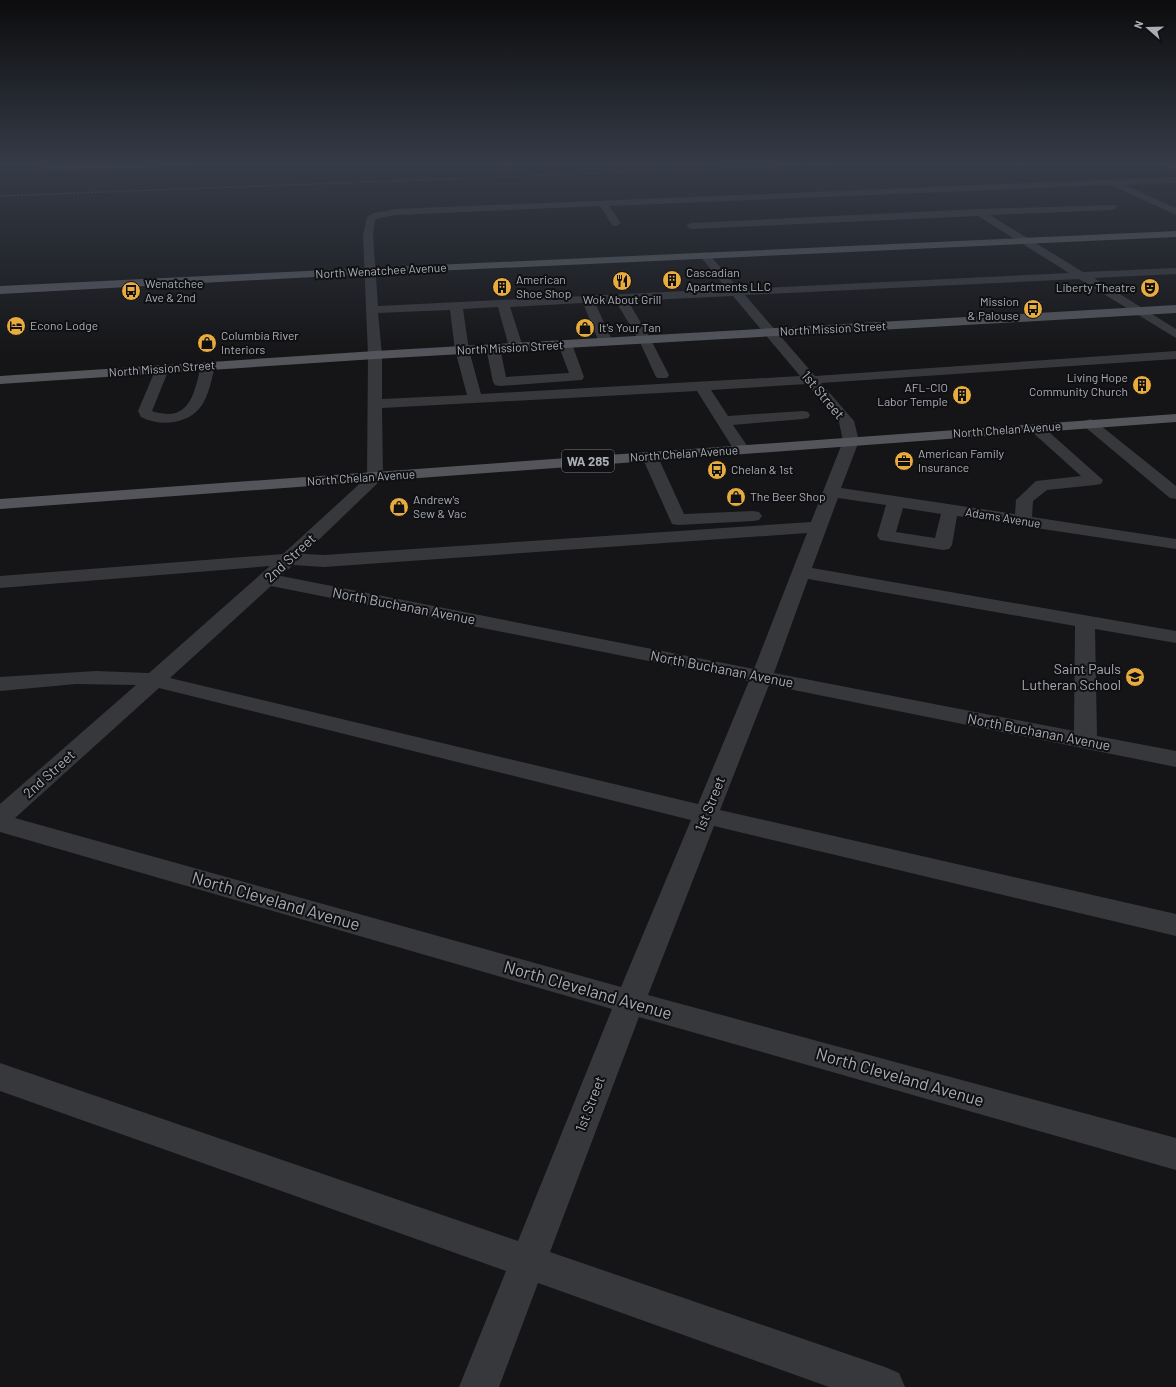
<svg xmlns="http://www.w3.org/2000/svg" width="1176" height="1387" font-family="Barlow,sans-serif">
<rect width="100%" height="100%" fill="#151517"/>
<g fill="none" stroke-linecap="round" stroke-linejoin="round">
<g fill="#37383c" fill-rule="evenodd">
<path d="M147,162L196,163L192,166L45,172L41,169L45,166Z"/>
<path d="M1176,177V183L1124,185L1176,208V215L1111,185L609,206L621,223L616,226L612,225L600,206L396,215L380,218L375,220L373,235L378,306L727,289L699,255L704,252L708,253L739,289L1069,273L978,216L691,229L686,226L691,223L978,209L1115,205L1117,207L1115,209L1112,210L990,215L1083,272L1176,268V274L1094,278L1176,329V338L1079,279L745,295L815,376L1176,351V359L821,383L854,421L859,441L841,488L1015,514L1016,500L1036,481L1081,476L1031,431L1028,428L1031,425H1041L1103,480L1101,484L1095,485L1047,490L1033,501L1032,517L1176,539V549L957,516L952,545L949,549L943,550L880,540L877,536L886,505L838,498L812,568L1176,631V643L1095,629L1097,736L1176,751V767L769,685L720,810L1176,914V936L714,826L648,995L1176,1138V1170L639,1017L550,1252L885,1367L899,1373L905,1387H829L538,1283L499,1387H459L506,1271L0,1091V1063L518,1241L612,1009L0,832V804L136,685L76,684L0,691V677L96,671L149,673L270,566L0,588V576L283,554L367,477L368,355L363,235L367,217L374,213L396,209ZM733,296L800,376L481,394L469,350L463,309L498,307L509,347L511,350H521L523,347L510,307L583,303L599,342L606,346L613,342L595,303L616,302L639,340L655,375L657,378H667L669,375L651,340L628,301ZM450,310L455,350L467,395L382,399V355L378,313ZM807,384L839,422L843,441L811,522L324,555L304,554L383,478L382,408L697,391L736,453H748L750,450L733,425L803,419L808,418L810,415L808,412L803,411L728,416L711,390ZM903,508L941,514L935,538L896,532ZM807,533L754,669L281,576L293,565L324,567ZM808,579L1075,626L1074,731L774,673ZM271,586L749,681L698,804L170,678ZM159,688L691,820L621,987L15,818Z"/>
<path d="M565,340L572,344L584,377L582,380L500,386L495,385L493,382L486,348L488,345H498L500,348L506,377L569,373L558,344Z"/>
<path d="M208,362L213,363L215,366C208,393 206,416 174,422C163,424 151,422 141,417L138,411L157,366H167L169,369L152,411C157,413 162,413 168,414C193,414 196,384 201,366L203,363Z"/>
<path d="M1090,419L1095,421L1176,486V499L1170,498L1085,427L1082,424L1085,421Z"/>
<path d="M650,452L656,454L658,457L684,514L753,511L759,512L762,516L759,520L753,521L678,525L672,524L642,457L644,454Z"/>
</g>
<g fill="#53555b" fill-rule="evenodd">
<path d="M1157,162H1169L1176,165V171Z"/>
<path d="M1176,231V237L369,274L0,294V286L369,268Z"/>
<path d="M1176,305V313L375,359L0,384V376L375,351Z"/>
<path d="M1176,414V422L0,509V499Z"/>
</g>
<path stroke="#4c4e53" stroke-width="1.5" stroke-dasharray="2 1.5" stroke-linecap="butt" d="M0,196L888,162"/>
</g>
<linearGradient id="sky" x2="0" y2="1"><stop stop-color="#0c0c0d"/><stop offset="0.46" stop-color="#353b47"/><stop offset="1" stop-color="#353b47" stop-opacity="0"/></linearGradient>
<rect width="1176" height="356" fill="url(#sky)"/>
<defs>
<g id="building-disc" transform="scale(1)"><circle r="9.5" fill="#e7ab3e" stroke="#101012"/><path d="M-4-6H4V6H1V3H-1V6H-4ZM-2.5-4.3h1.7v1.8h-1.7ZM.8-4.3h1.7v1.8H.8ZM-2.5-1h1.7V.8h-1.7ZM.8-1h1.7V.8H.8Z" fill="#111"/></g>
<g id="restaurant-disc" transform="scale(1)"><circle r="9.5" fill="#e7ab3e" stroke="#101012"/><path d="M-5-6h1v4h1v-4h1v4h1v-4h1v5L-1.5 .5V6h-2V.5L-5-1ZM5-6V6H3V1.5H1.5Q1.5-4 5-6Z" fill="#111"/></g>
<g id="theatre-disc" transform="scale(1)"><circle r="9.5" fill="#e7ab3e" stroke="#101012"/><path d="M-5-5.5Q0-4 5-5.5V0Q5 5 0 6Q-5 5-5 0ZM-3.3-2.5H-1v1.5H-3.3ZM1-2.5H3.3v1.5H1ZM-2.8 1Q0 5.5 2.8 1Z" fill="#111"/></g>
<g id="bus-disc" transform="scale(1)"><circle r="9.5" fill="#e7ab3e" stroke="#101012"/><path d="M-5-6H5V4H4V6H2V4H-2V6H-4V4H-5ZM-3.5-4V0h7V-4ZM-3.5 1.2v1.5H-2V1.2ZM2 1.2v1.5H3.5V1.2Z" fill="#111"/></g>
<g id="hotel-disc" transform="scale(1)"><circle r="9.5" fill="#e7ab3e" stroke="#101012"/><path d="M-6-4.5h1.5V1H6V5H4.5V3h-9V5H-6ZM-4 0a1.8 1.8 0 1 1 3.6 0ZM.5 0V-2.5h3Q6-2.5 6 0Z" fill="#111"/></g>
<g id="shop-disc" transform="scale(1)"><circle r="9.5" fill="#e7ab3e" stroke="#101012"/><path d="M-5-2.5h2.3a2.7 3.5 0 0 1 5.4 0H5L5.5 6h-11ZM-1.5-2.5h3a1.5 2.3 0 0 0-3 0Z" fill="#111"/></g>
<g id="office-disc" transform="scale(1)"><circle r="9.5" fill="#e7ab3e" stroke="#101012"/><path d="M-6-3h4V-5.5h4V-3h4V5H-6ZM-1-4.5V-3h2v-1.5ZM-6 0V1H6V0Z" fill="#111"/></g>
<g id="school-disc" transform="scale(1)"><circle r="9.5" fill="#e7ab3e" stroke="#101012"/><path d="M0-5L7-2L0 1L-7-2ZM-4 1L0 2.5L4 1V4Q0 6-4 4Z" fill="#111"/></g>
</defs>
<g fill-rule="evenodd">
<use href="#building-disc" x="672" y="280"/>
<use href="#restaurant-disc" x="622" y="281"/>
<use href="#building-disc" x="502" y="287"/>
<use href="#theatre-disc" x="1150" y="288"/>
<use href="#bus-disc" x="131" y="291"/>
<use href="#bus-disc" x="1033" y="309"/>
<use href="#hotel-disc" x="16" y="326"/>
<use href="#shop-disc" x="585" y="328"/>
<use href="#shop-disc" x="207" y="343"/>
<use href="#building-disc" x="1142" y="385"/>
<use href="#building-disc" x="962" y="395"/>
<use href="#office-disc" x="904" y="461"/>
<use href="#bus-disc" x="717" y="470"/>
<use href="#shop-disc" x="736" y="497"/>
<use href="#shop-disc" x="399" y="507"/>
<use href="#school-disc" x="1135" y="677"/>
</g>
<g text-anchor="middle" stroke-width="4" stroke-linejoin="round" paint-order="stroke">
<g font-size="12" fill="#a8adb6" stroke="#101012">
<text transform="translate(381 271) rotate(-3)" y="4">North Wenatchee Avenue</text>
<text transform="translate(833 329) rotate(-3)" y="4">North Mission Street</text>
<text transform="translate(510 348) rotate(-3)" y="4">North Mission Street</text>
<text transform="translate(162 369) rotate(-4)" y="4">North Mission Street</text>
<text transform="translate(1007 430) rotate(-4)" y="4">North Chelan Avenue</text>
<text transform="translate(684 454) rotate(-4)" y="4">North Chelan Avenue</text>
<text transform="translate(361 478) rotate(-4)" y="4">North Chelan Avenue</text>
<text transform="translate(1003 518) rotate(9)" y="4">Adams Avenue</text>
</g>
<g font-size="12" fill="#a8adb6" stroke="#101012" text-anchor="start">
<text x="686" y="277">Cascadian<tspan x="686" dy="14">Apartments LLC</tspan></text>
<text x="516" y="284">American<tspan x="516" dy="14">Shoe Shop</tspan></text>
<text x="145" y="288">Wenatchee<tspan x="145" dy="14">Ave &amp; 2nd</tspan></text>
<text x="1136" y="292" text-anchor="end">Liberty Theatre</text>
<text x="622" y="304" text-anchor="middle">Wok About Grill</text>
<text x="1019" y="306" text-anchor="end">Mission<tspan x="1019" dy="14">&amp; Palouse</tspan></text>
<text x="30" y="330">Econo Lodge</text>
<text x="599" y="332">It's Your Tan</text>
<text x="221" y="340">Columbia River<tspan x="221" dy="14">Interiors</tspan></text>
<text x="1128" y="382" text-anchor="end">Living Hope<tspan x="1128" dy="14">Community Church</tspan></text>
<text x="948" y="392" text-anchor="end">AFL-CIO<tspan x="948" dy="14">Labor Temple</tspan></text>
<text x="918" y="458">American Family<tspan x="918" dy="14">Insurance</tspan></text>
<text x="731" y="474">Chelan &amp; 1st</text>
<text x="750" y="501">The Beer Shop</text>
<text x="413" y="504">Andrew's<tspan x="413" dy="14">Sew &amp; Vac</tspan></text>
</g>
<rect fill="#101012" stroke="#7a7e85" stroke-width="1" x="562" y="450" width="52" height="22" rx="3"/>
<g font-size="13" font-weight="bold" fill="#a8adb6">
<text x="588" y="466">WA 285</text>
</g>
<g font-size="14" fill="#a8adb6" stroke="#101012">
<text transform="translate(823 395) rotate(50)" y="5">1st Street</text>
<text transform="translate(290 558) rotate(-43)" y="5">2nd Street</text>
<text transform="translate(404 606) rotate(11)" y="5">North Buchanan Avenue</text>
<text transform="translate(722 669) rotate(11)" y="5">North Buchanan Avenue</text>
<text transform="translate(1039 732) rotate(11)" y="5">North Buchanan Avenue</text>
<text transform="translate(49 774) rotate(-42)" y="5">2nd Street</text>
<text transform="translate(710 804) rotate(-68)" y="5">1st Street</text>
<text transform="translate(590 1104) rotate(-69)" y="5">1st Street</text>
</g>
<g font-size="14" fill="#a8adb6" stroke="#101012" text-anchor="end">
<text x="1121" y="674">Saint Pauls<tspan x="1121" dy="16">Lutheran School</tspan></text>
</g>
<g font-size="17" fill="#a8adb6" stroke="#101012">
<text transform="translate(276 901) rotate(16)" y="6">North Cleveland Avenue</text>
<text transform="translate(588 990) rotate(16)" y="6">North Cleveland Avenue</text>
<text transform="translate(900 1077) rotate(16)" y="6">North Cleveland Avenue</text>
</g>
</g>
<g transform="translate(1148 28) rotate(290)" stroke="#101012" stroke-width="3" paint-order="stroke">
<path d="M0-3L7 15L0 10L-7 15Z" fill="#a8adb6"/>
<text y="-6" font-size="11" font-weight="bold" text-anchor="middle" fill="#a8adb6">N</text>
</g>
</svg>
